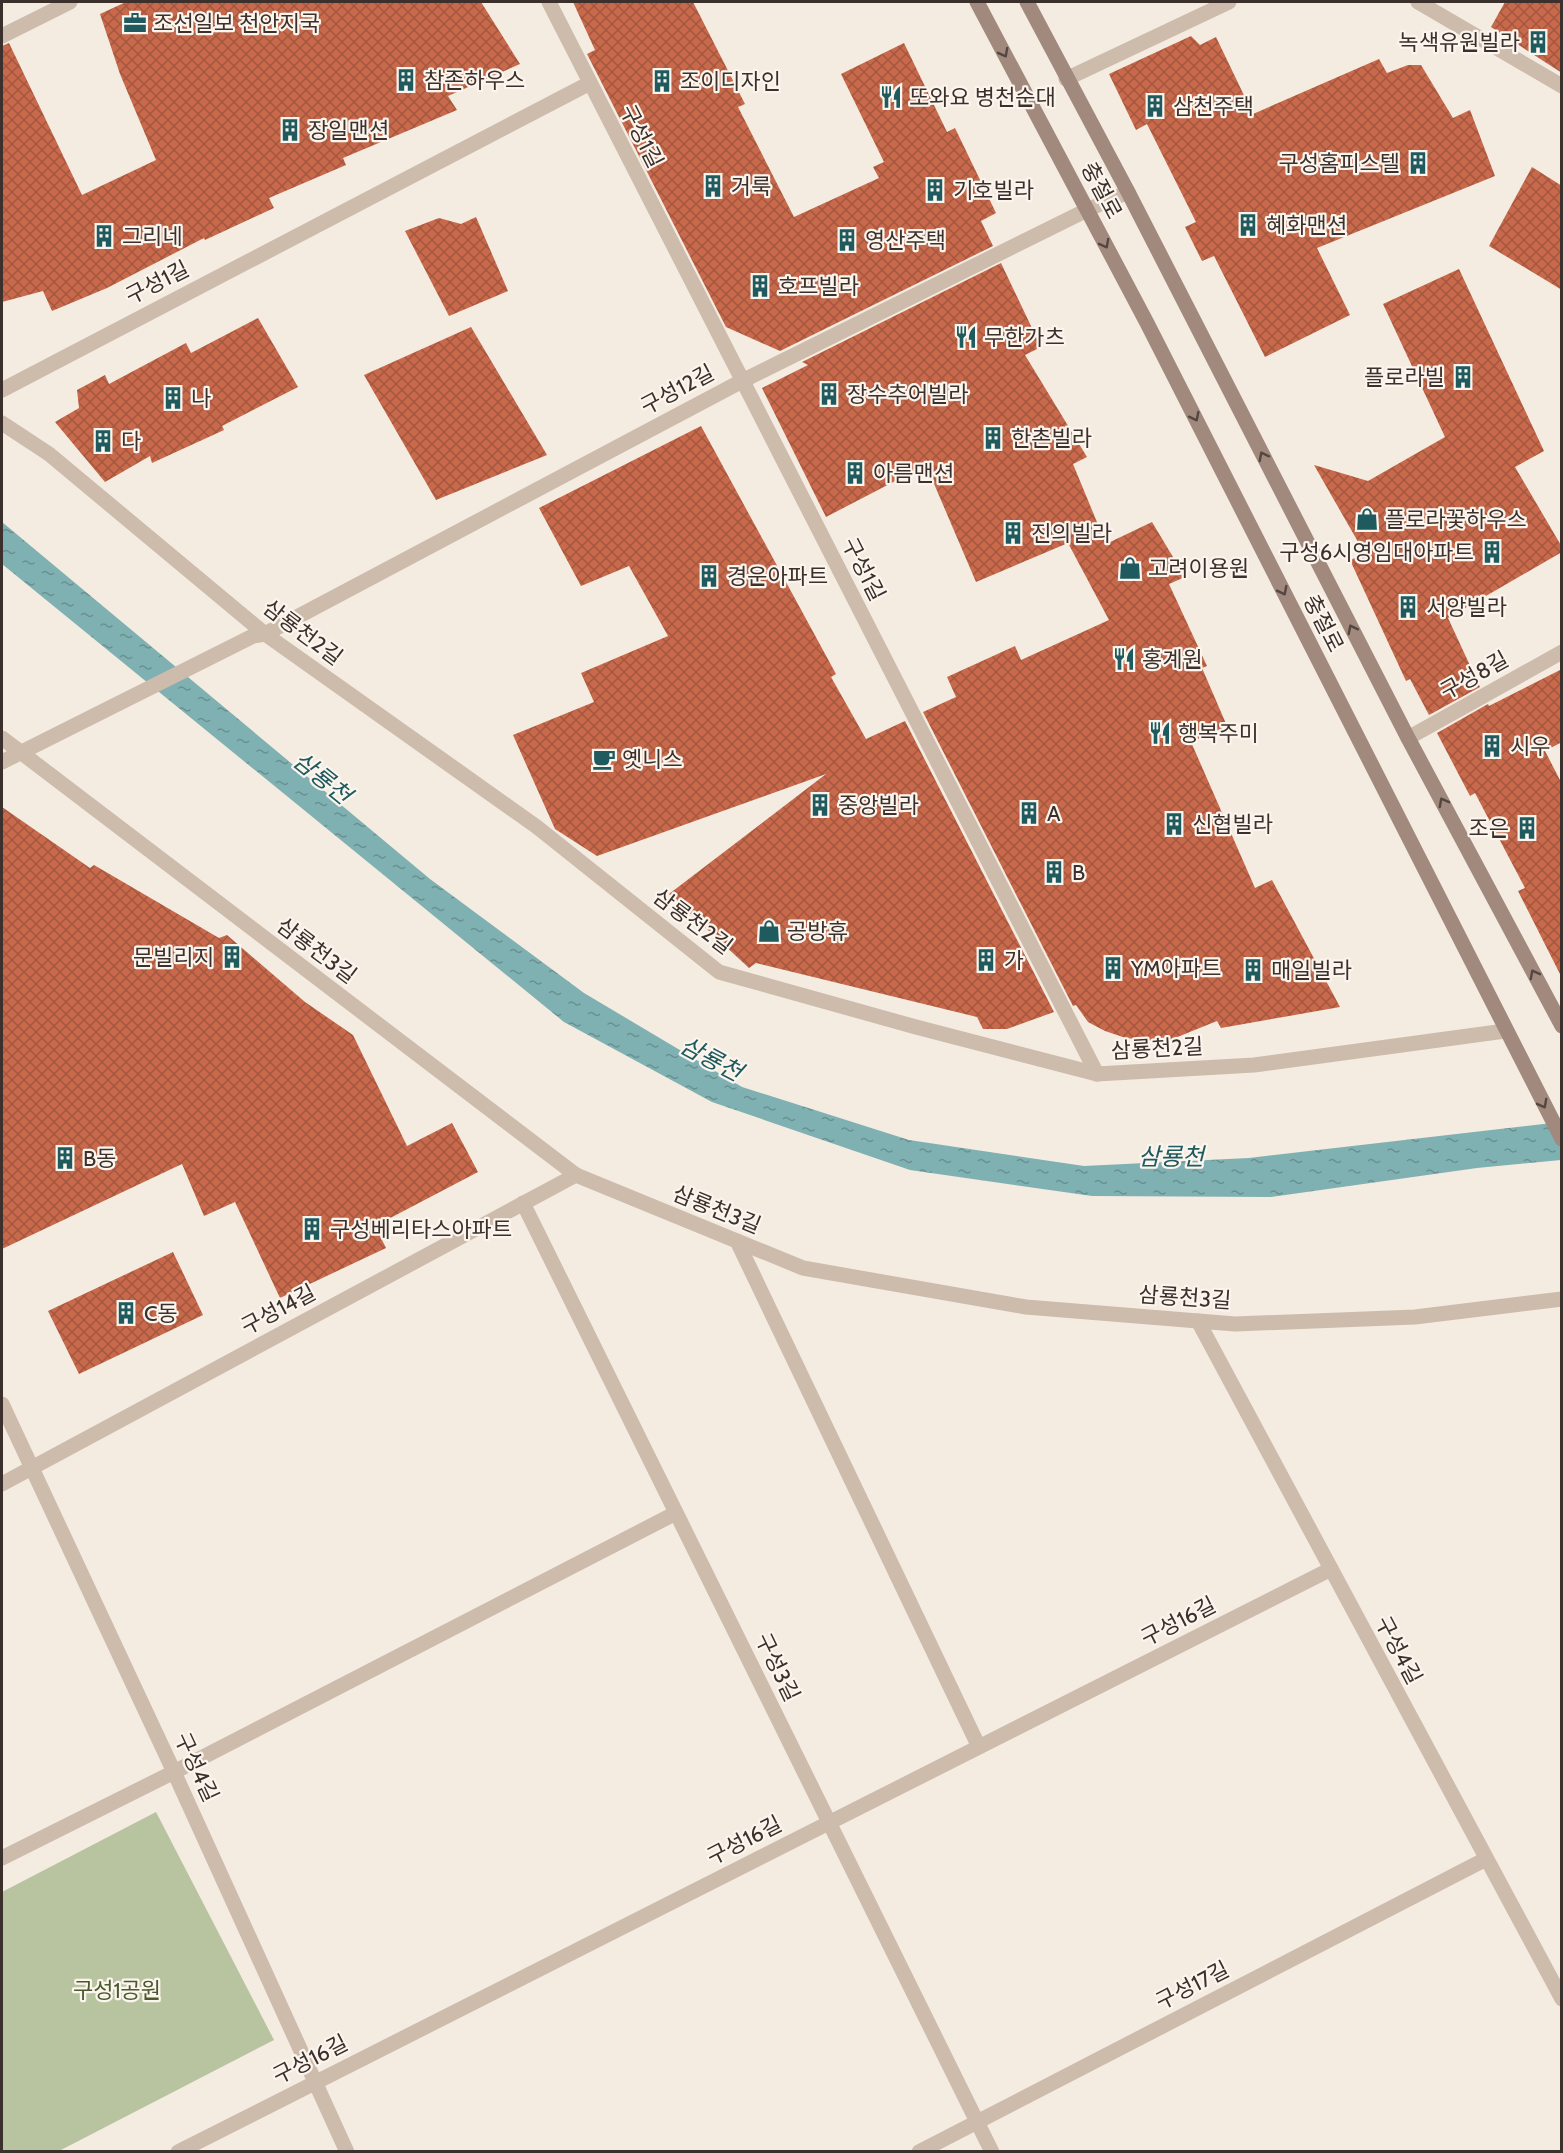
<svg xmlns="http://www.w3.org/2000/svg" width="1563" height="2153" font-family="Cabin,'Noto Sans KR',sans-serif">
<defs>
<pattern id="water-ripples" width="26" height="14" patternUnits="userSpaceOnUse" patternTransform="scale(1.5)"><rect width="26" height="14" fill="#7fb0b2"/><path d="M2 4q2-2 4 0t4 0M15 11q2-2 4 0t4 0" fill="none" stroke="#699091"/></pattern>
<pattern id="building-cross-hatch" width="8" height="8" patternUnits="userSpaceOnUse" patternTransform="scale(1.5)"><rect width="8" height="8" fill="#c8694b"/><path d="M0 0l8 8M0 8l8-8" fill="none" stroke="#a4573f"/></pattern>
</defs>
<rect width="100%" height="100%" fill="#f4ebe1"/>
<path fill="#b8c4a0" d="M156,1812L274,2040L59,2151H2V1892Z"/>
<path fill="url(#water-ripples)" d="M2,522L430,879L584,993L742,1087L909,1140L1084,1166L1249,1158L1561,1122V1160L1477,1168L1271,1197L1092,1196L910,1170L712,1102L564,1022L2,564Z"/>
<g fill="url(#building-cross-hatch)">
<path d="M126,2H481L520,64L448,96L457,110L343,158L346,165L269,198L274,208L205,240L204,238L107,288L52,311L43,291L2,302V46L9,43L82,195L156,160L120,74L100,14Z"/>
<path d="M573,2H693L745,104L738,107L794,217L879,178L873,167L884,162L841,74L904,43L947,132L955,128L996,213L981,221L993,246L780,351L726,327L587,54L595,50Z"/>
<path d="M1505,2H1562V73L1491,27Z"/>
<path d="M1191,36L1200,45L1216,37L1253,114L1379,59L1387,73L1408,65H1421L1453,118L1470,110L1495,176L1317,248L1350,315L1265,357L1214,256L1202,261L1185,227L1196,222L1147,124L1136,130L1109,74Z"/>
<path d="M1532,167L1562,186V290L1489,246Z"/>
<path d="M476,217L508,291L449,316L405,231L439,218L461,224Z"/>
<path d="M1001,263L1041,347L1025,355L1087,457L1073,464L1106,544L1152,522L1185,577L1169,584L1207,666L1202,668L1227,726L1191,742L1255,888L1272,880L1340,1007L1221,1028L1217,1021L1165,1042L1126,1038L1105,1031L1088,1022L1076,1005L1073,1006L923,712L956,697L947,677L1015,646L1021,660L1109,620L1068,543L976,582L926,465L826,517L762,388L808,365L802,362Z"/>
<path d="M1459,269L1544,451L1515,467L1562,547V552L1448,618L1480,687L1429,715L1410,679L1406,681L1350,560L1365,554L1314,465L1368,481L1445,437L1383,304Z"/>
<path d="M258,318L298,387L222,426L224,430L152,463L150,456L105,482L55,422L79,408L77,390L105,375L109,384L186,343L191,353Z"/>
<path d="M471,327L547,455L436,500L364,375Z"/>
<path d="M701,426L836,674L831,677L866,739L905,721L1054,1012L1007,1029H983L977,1017L756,963L749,968L669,894L826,774L597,856L555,829L513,735L594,702L581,673L668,636L629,566L581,586L539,508Z"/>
<path d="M1562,669V742L1545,751L1562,784V978L1518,891L1525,888L1475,793L1470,796L1437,733L1488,704L1489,706Z"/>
<path d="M2,807L90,868L94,865L219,938L227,935L305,1002L353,1035L407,1146L452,1123L478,1172L375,1226L386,1248L280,1298L235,1202L204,1216L182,1164L2,1249Z"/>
<path d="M173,1252L203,1315L79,1374L48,1311Z"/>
</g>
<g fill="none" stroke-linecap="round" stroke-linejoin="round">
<g stroke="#cdbbac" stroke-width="15">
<path d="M737,1241L979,1747"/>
<path d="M2,1858L174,1772L676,1513"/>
</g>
<g stroke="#cdbbac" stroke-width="15">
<path d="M549,2L1097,1074"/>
<path d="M1418,2L1562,86"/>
<path d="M2,36L70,2"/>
<path d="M1066,79L1229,2"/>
<path d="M2,390L590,83"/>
<path d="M2,423L49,454L265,634L537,827L719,972L916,1027L1097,1074L1254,1065L1505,1031"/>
<path d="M2,738L576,1175L803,1268L1026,1307L1235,1324L1415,1317L1562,1299"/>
<path d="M1408,738L1562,652"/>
<path d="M2,762L253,636L265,634L742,381L1087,210L1128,192"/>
<path d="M523,1203L992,2152"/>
<path d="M1198,1321L1562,1999"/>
<path d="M2,1404L174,1772L347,2152"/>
<path d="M2,1484L576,1175"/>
<path d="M178,2152L1331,1569"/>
<path d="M919,2152L1486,1859"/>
</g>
<g stroke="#a18a7d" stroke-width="15">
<path d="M977,2L1147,323L1562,1139"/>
<path d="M1027,2L1128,192L1408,738L1562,1026"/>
</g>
</g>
<defs><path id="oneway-chevron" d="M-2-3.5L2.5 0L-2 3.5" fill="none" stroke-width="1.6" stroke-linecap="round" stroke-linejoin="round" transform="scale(1.5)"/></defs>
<g stroke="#544640">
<use href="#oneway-chevron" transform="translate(1004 53) rotate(62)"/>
<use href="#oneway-chevron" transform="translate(1105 244) rotate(62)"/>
<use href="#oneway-chevron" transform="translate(1195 417) rotate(63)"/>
<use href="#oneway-chevron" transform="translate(1263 456) rotate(-117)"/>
<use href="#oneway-chevron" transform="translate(1283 591) rotate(63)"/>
<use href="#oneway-chevron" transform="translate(1352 629) rotate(-117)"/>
<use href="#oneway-chevron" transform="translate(1443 802) rotate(-118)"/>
<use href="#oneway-chevron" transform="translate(1534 974) rotate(-118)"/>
<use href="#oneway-chevron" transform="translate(1543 1104) rotate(62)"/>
</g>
<defs>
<g id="office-bare" transform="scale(1.8)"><path d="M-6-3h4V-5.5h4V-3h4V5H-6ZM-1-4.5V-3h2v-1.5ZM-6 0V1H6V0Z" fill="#1f5a5e" stroke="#fbf5ee" stroke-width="2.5" paint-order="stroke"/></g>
<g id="building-bare" transform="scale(1.8)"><path d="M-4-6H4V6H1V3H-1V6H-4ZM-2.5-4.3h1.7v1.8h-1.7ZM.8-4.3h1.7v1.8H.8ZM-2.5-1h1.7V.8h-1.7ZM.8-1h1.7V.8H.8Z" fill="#1f5a5e" stroke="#fbf5ee" stroke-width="2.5" paint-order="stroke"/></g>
<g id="restaurant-bare" transform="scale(1.8)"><path d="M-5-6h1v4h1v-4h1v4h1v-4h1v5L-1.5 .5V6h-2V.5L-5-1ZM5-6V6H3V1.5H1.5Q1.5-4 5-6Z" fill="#1f5a5e" stroke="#fbf5ee" stroke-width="2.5" paint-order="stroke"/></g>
<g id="shop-bare" transform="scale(1.8)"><path d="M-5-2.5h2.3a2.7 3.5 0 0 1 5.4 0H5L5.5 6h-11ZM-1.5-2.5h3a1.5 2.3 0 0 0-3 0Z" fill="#1f5a5e" stroke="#fbf5ee" stroke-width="2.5" paint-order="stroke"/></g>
<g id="cafe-bare" transform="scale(1.8)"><path d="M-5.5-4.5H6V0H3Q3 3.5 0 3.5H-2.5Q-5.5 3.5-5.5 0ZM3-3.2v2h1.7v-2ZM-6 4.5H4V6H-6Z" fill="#1f5a5e" stroke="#fbf5ee" stroke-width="2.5" paint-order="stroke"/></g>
</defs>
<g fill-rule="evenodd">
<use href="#office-bare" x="135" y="23"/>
<use href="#building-bare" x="1538" y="42"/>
<use href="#building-bare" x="406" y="80"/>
<use href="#building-bare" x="662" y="81"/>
<use href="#restaurant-bare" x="891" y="97"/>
<use href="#building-bare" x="1155" y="106"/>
<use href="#building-bare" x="290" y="130"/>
<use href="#building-bare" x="1418" y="163"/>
<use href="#building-bare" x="713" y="186"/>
<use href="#building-bare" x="935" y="190"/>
<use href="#building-bare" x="1248" y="225"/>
<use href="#building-bare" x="104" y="236"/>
<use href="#building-bare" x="847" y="240"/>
<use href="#building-bare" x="760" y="286"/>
<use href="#restaurant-bare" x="966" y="337"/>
<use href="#building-bare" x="1463" y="377"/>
<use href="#building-bare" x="829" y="394"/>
<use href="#building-bare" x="173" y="398"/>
<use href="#building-bare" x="993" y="438"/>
<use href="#building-bare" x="103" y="441"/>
<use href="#building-bare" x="855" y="473"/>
<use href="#shop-bare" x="1367" y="519"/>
<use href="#building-bare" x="1013" y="533"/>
<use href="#building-bare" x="1492" y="552"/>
<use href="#shop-bare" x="1130" y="568"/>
<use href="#building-bare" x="709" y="576"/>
<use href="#building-bare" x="1408" y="607"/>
<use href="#restaurant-bare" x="1124" y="659"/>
<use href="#restaurant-bare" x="1160" y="733"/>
<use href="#building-bare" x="1492" y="746"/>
<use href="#cafe-bare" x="604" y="759"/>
<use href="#building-bare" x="820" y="805"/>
<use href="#building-bare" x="1029" y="813"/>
<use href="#building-bare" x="1174" y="824"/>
<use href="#building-bare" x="1527" y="828"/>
<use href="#building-bare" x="1054" y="872"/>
<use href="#shop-bare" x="769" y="931"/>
<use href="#building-bare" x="232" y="957"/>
<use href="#building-bare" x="986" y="960"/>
<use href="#building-bare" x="1113" y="968"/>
<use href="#building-bare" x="1253" y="970"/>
<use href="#building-bare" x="65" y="1158"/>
<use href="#building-bare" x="312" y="1229"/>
<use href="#building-bare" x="126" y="1313"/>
</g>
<g text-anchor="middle" stroke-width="4.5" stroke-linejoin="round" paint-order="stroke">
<g font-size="22" fill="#3b302b" stroke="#fbf5ee" text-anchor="start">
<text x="153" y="31">조선일보 천안지국</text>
<text x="1520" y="50" text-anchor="end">녹색유원빌라</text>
<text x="424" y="88">참존하우스</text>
<text x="680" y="89">조이디자인</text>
<text x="909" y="105">또와요 병천순대</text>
<text x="1173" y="114">삼천주택</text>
<text x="308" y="138">장일맨션</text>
<text x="1400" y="171" text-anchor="end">구성홈피스텔</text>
<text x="731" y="194">거룩</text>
<text x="953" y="198">기호빌라</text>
<text x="1266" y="233">혜화맨션</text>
<text x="122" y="244">그리네</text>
<text x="865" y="248">영산주택</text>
<text x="778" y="294">호프빌라</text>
<text x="984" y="345">무한가츠</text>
<text x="1445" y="385" text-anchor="end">플로라빌</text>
<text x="847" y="402">장수추어빌라</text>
<text x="191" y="406">나</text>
<text x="1011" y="446">한촌빌라</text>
<text x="121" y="449">다</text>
<text x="873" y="481">아름맨션</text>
<text x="1385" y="527">플로라꽃하우스</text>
<text x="1031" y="541">진의빌라</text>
<text x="1474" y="560" text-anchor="end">구성6시영임대아파트</text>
<text x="1148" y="576">고려이용원</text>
<text x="727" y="584">경운아파트</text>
<text x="1426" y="615">서앙빌라</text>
<text x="1142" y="667">홍계원</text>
<text x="1178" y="741">행복주미</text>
<text x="1510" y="754">시우</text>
<text x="622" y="767">옛니스</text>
<text x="838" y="813">중앙빌라</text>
<text x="1047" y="821">A</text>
<text x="1192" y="832">신협빌라</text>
<text x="1509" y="836" text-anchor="end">조은</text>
<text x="1072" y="880">B</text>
<text x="787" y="939">공방휴</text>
<text x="214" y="965" text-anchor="end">문빌리지</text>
<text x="1004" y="968">가</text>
<text x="1131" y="976">YM아파트</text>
<text x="1271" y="978">매일빌라</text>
<text x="83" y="1166">B동</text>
<text x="330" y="1237">구성베리타스아파트</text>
<text x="144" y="1321">C동</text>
</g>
<g font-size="22" fill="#3b302b" stroke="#fbf5ee">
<text transform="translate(642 136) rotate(63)" y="8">구성1길</text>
<text transform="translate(1102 190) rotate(62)" y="8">충절로</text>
<text transform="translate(157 282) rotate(-27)" y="8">구성1길</text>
<text transform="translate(677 389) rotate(-28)" y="8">구성12길</text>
<text transform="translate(864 569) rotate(63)" y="8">구성1길</text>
<text transform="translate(1324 623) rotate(63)" y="8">충절로</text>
<text transform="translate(303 632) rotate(37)" y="8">삼룡천2길</text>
<text transform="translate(1474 675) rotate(-29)" y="8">구성8길</text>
<text transform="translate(693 921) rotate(37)" y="8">삼룡천2길</text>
<text transform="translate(317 950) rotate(37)" y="8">삼룡천3길</text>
<text transform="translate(1157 1048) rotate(-3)" y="8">삼룡천2길</text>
<text transform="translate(717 1209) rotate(22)" y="8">삼룡천3길</text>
<text transform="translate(1185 1297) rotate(4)" y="8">삼룡천3길</text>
<text transform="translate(278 1309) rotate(-28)" y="8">구성14길</text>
<text transform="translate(1178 1621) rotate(-27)" y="8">구성16길</text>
<text transform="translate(1399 1650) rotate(62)" y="8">구성4길</text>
<text transform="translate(778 1667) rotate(64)" y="8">구성3길</text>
<text transform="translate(197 1767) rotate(65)" y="8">구성4길</text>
<text transform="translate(744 1840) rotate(-27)" y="8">구성16길</text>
<text transform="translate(1192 1985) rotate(-27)" y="8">구성17길</text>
<text transform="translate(310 2059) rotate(-27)" y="8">구성16길</text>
</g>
<g font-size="22" fill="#4a5a2e" stroke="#fbf5ee">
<text x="117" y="1998">구성1공원</text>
</g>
<g font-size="24" font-style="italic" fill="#1f5a5e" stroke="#fbf5ee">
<text transform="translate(322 778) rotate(39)" y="8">삼룡천</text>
<text transform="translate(711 1059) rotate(28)" y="8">삼룡천</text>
<text x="1171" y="1165">삼룡천</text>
</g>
</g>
<rect width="1563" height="2153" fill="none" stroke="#3b302b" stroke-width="6"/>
</svg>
